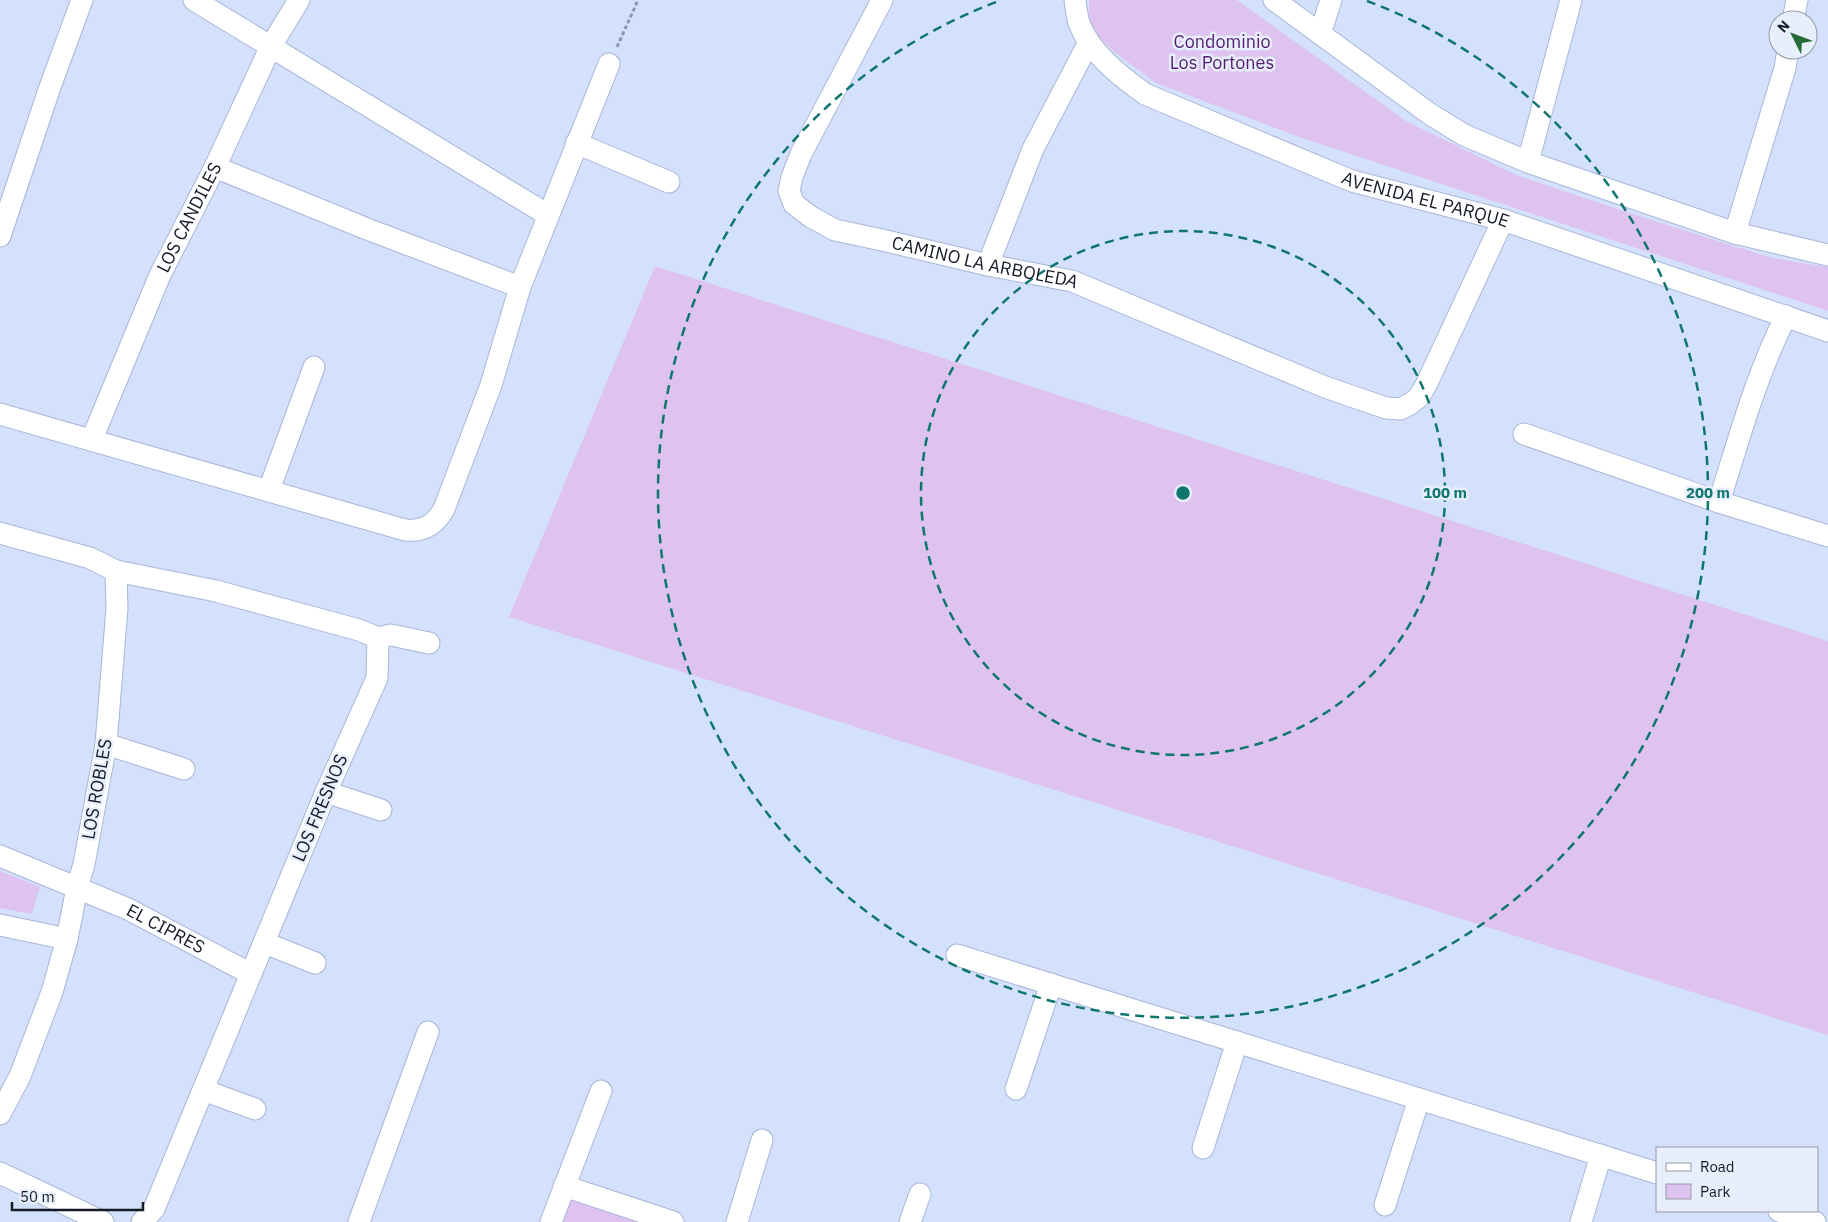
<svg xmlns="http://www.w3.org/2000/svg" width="1828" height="1222" font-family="'IBM Plex Sans',sans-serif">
<rect width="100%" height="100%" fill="#d4e1fc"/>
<g fill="#dec3f0">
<path d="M1089,0H1237L1406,121L1516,175L1645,218L1772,258L1828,267V311L1302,138L1156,83L1113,51L1098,36L1089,18Z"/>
<path d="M655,266L1828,641V1035L509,617Z"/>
<path d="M0,871L40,887L32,914L0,908Z"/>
<path d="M569,1198L644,1222H559Z"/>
</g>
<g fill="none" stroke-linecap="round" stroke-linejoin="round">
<g stroke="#a7b7d7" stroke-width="23">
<g id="minor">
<path d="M194,0L548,215"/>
<path id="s1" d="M882,0L801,154L792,177L789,191L794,204L811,217L835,230L882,240L988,265L1072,281L1325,387L1386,408L1400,409L1410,404L1419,397L1427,383L1503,220"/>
<path id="s2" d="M1075,0C1076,7 1077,16 1079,23C1090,53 1120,76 1145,94L1352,181L1503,220L1828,331"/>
<path d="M1274,0L1430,114L1464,135L1528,162L1735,233L1828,255"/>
<path d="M1793,20L1797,0"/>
<path d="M1320,34L1331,0"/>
<path d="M576,143L669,182"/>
<path d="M1528,162L1571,0"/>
<path d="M215,167L367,229L520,287"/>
<path d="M1735,233L1785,68L1788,50"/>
<path d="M0,236L50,87L82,0"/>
<path d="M988,265L1033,149L1089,42"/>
<path d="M0,414L405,530C423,532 435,525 444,509L491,385L520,287L609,64"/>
<path d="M1524,434L1719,502L1828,536"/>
<path id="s3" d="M92,439L160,275L215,167L271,46L299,0"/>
<path d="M269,490L314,367"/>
<path d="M1719,502C1739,439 1756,375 1786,316"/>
<path d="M0,533L90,558L116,571L117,608L106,744L84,864L77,888L67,939L52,992L20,1076L0,1114"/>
<path d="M116,571L216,591L359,630L378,638L377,678L326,792L154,1209L142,1222"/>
<path d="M378,638L391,635L429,643"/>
<path d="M106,744L184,769"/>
<path d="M326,792L381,810"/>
<path id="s4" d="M0,856L128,909L251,974"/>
<path d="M0,925L67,939"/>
<path d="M265,943L315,963"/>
<path d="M957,955L1657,1173"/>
<path d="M1016,1089L1051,984"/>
<path d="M203,1090L255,1109"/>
<path d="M1203,1148L1237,1042"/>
<path d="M0,1173L103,1222"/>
<path d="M564,1186L673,1222"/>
<path d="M1385,1205L1419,1099"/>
<path d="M1779,1211L1815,1222"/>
<path d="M359,1222L428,1032"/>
<path d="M551,1222L601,1091"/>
<path d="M737,1222L762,1140"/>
<path d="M910,1222L920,1194"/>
<path d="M1581,1222L1601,1155"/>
</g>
</g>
<path stroke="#8d98ad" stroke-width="3" stroke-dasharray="4 2.5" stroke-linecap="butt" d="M617,47L638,0"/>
<use href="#minor" stroke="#fff" stroke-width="21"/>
</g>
<g fill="none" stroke="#0f766e" stroke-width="2.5" stroke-dasharray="9 6">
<circle cx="1183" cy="493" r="262"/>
<path d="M1367 1A525 525 0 1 1 999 1"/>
</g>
<g text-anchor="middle" stroke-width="5" stroke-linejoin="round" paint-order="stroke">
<g font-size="18" fill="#541c71" stroke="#e8effc">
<text x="1222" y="48">Condominio<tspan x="1222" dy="21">Los Portones</tspan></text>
</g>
<g font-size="18" fill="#151b26" stroke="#e8effc">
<text dy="6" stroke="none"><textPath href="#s2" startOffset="422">AVENIDA EL PARQUE</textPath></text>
<text dy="6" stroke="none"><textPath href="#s3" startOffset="242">LOS CANDILES</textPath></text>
<text dy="6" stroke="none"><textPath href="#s1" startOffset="429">CAMINO LA ARBOLEDA</textPath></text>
<text transform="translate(97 789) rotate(-80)" y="6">LOS ROBLES</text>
<text transform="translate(320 808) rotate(-67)" y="6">LOS FRESNOS</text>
<text dy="6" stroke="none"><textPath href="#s4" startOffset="181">EL CIPRES</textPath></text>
</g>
</g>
<circle cx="1183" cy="493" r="8" fill="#0f766e" stroke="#e8effc" stroke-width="2.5"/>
<g font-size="15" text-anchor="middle" font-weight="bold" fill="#0f766e" stroke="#e8effc" stroke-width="5" stroke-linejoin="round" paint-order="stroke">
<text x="1445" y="498">100 m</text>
<text x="1708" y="498">200 m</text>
</g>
<rect x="1656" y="1147" width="162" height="65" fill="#e8effc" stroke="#949aa6"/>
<rect x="1666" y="1163" width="25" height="8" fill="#ffffff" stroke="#949aa6"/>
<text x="1700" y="1172" font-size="15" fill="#151b26">Road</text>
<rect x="1666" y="1184" width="25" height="15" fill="#dec3f0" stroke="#949aa6"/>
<text x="1700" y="1197" font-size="15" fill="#151b26">Park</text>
<g transform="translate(1793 35) rotate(312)"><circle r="24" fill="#e8effc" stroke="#949aa6"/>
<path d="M0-4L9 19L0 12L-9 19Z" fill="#266b36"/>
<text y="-8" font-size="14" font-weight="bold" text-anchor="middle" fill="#151b26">N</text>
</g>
<path d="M12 1202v8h131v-8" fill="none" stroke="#151b26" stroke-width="2.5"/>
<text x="20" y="1202" font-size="15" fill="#151b26" stroke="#e8effc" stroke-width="4" paint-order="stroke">50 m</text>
</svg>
